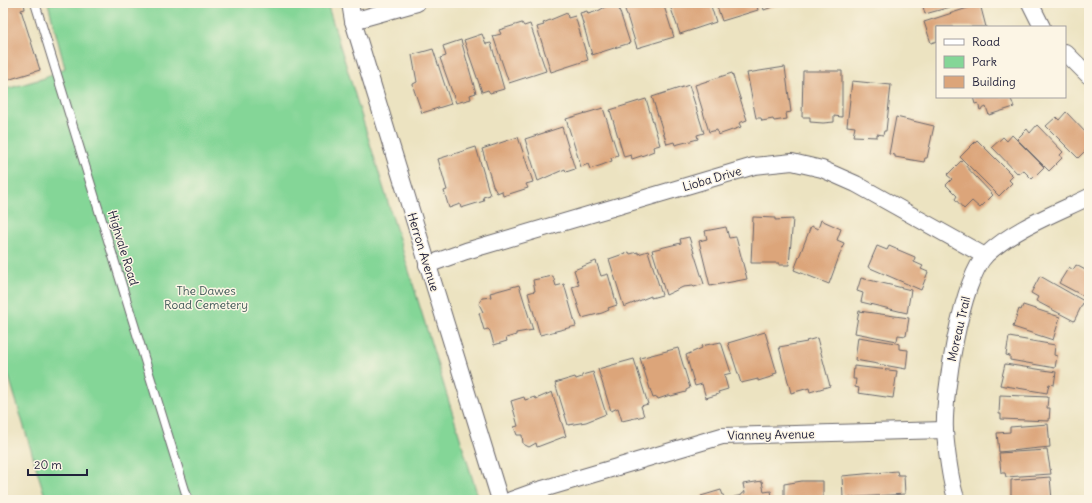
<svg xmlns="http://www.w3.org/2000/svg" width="1092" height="503" font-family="Delius,sans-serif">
<rect width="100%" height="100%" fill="#fcf5e5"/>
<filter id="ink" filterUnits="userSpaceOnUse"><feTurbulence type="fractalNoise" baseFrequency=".025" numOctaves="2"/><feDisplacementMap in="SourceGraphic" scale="8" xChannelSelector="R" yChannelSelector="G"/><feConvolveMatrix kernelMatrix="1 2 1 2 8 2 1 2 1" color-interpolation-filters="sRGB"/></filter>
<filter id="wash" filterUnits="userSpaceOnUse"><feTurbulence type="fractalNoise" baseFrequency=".012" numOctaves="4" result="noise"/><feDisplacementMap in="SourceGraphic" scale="16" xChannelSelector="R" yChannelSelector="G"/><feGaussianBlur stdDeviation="0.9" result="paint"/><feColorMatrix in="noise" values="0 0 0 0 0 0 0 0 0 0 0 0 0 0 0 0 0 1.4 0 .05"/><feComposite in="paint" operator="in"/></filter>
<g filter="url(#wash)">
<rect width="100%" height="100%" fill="#ece3c1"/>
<path fill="#84d697" stroke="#537c69" d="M48,3H327L479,500H46L3,357V90L45,78L65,68Z"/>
<g id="blocks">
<g fill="#dca57a">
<path d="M3,3H24L25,9L21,10L40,70L4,81Z"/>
<path d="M612,3H617L630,43L592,55L580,13L587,11L588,14L598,11Z"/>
<path d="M623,3H663L674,37L637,48Z"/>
<path d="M669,3H710L716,22L680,34Z"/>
<path d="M716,3H756L758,10L722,21Z"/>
<path d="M762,3H783L764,10Z"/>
<path d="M922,3H965L925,14Z"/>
<path d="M980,4L986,27H937V41L931,43L924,22Z"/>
<path d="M567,13L568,18L575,16L588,60L551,72L537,27L544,25L543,23Z"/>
<path d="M522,23L524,26L530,24L546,71L509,83L493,36L501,34L499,30Z"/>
<path d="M482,34L486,44L491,43L504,89L490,93L488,90L482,92L464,40Z"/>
<path d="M461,40L476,93L470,95L471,99L456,103L440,58L446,56L443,46Z"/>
<path d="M433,49L451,104L422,113L414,90L413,84L417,82L412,55Z"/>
<path d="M785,67L791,112L786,113L787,119L774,121L773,119L762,121L761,118H756L747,73Z"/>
<path d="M803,71H842V117L834,116V122L823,123L810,122V117H802Z"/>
<path d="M732,73L747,120L739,123L741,127L718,135L717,130L709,132L695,85Z"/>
<path d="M852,81L891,85L886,131H884L883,135L877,134V137L853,136L855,127L847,126Z"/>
<path d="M689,85L704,133L697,135L698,139L675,145L674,142L667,144L652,97Z"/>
<path d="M973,97H1017L1011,99L1014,107L989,115L986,107L980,110L978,103L975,104Z"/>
<path d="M646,99L660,145L653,147L654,151L644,155L632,159L631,155L624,157L610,110Z"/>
<path d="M603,108L618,155L611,158L612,161L602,165L590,169L588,164L581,167L566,119Z"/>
<path d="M1066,112L1089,136V147L1078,158L1046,126L1056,117L1059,120Z"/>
<path d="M896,117L934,126L927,158H925L924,162L895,157V155L889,154Z"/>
<path d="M1037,125L1063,152L1060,155L1062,158L1049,171L1017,139L1027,129L1030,133Z"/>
<path d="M562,127L575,169L566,172L565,169L538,181L525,139Z"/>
<path d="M1012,135L1044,167L1032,179L1023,170L1018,174L992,147L1003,137L1007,141Z"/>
<path d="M518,137L533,182L526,184L528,188L503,196L502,191L497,193L493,186L482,149Z"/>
<path d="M977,140L1013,176L1009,180L1012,183L999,196L960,157Z"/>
<path d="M476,147L490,195L483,197L484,201L461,208L460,204L449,208L444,191L447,190L438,159Z"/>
<path d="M961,161L993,195L980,208L972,201L964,209L955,199L957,196L946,185L952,179L947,175Z"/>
<path d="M753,217L775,218V220L793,219L789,265H779V263H751Z"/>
<path d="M821,220L841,229L837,240L844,243L829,284L794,270L811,226L818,229Z"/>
<path d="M726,227L729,238L736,237L747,279L710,286L699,241L707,239L705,231Z"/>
<path d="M689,237L704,284L694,287L693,286L683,287L666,295L652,250L681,243L680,239Z"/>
<path d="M877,246L887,250L889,246L915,257L914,262L923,266L921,269L928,272L921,290L868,267Z"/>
<path d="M648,251L662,295L651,298V296L624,307L609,259L629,252L630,254L638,252V254Z"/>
<path d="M596,261L601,276L608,274L617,305L608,308L609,310L602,313L582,318L572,287L579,285L574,270Z"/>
<path d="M1076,265L1089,272V299L1059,283L1069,267L1073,270Z"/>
<path d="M553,276L556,286L564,284L576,326L540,335L528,293L535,291L533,280Z"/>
<path d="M1040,276L1084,301L1074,321L1036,301L1038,297L1031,293Z"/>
<path d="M861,278L911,290L907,313L861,302L863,293L857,291Z"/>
<path d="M519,285L533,330L516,333V335L506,338L507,341L494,345L490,331L488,329L484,330L479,313L483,312L479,304L482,298L491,297L490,293Z"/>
<path d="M1023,305L1060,317L1053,340L1013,327L1019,309L1021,310Z"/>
<path d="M859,311L909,318L906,336L898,335L897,341L855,333Z"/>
<path d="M765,332L777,373L773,374L774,376L758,381V379L741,383L728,343Z"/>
<path d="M858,337L896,343L899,344V349L908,350L906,369L855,360Z"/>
<path d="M1009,337L1055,345L1054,355L1057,356L1055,368L1010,360V356L1006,355Z"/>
<path d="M817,338L830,386L810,392L809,388L791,393L779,347L807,342L806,341Z"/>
<path d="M721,342L731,373L724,375L728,389L718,392L719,394L706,398L702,384L695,386L686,355L702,348L701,346Z"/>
<path d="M678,348L690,388L686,390V392L671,396L670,395L658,399L657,397L653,398L640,358Z"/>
<path d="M634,359L648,404L641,406L644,416L622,421L618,408L611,411L598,369Z"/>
<path d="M1005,364L1056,372L1054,385L1049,384L1047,393L1000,385Z"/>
<path d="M854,366L897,371L893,398L858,393L859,388L855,387L856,379H853Z"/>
<path d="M593,372L606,414L586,422L568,425L555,383L575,377L576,379L582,377V375Z"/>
<path d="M552,392L566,436L537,447L536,443L529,447L523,444L522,435H517L514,427L518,426L511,401L524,397L525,400L535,397L536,399Z"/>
<path d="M1000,395L1048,397L1047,408H1050L1049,421L1001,419V414H999Z"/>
<path d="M1048,424L1050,447L999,452L997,433L1010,432V427Z"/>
<path d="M1047,450L1051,474L1006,477L1005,473H1001L999,453Z"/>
<path d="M897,471L898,475H904L905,494L843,498L842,476Z"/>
<path d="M1050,477L1052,500H1011V480Z"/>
<path d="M762,481L764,492L771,491L773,500H735L734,497L742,495V493H745L743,484Z"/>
<path d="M802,481H823V500H784V484Z"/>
<path d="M721,490L725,500H695L702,498L701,496Z"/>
</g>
</g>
</g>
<g filter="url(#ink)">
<use href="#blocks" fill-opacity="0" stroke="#69666a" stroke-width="1"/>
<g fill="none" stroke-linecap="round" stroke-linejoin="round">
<g stroke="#69666a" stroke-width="10">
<path id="service" d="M35,3L188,500"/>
</g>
<g stroke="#69666a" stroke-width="18">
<g id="minor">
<path d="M350,3L353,21L500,500"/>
<path d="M1030,3L1042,27"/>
<path d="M353,21L417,3"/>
<path d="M1065,52L1089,76"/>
<path d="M427,265L466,251L754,166L792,162L822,169L856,184L985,256"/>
<path d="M511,500L536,491L722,436L945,430"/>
<path d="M957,500C951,487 946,446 945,431C943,395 961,280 986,255C1015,228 1054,214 1089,197"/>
</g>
</g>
<use href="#service" stroke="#fff" stroke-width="8"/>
<use href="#minor" stroke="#fff" stroke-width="16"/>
</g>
</g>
<g text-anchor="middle" stroke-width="3" stroke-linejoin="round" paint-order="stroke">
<g font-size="12" fill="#22223b" stroke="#fcf5e5">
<text transform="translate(712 179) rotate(-16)" y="4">Lioba Drive</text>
<text transform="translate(123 248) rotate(73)" y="4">Highvale Road</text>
<text transform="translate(423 252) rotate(73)" y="4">Herron Avenue</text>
<text transform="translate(959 329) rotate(-77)" y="4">Moreau Trail</text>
<text transform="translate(771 435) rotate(-1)" y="4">Vianney Avenue</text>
</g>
<g font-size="12" fill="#3f5857" stroke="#fcf5e5">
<text x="206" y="295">The Dawes<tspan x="206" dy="14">Road Cemetery</tspan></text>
</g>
</g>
<rect width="1092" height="503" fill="none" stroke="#fcf5e5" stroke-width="16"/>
<rect x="936" y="26" width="130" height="72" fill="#fcf5e5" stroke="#a5a1a1"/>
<rect x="944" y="39" width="20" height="6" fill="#ffffff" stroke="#a5a1a1"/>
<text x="972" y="46" font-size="12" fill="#22223b">Road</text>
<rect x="944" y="56" width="20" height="12" fill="#84d697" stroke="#a5a1a1"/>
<text x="972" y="66" font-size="12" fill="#22223b">Park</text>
<rect x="944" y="76" width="20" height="12" fill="#dca57a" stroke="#a5a1a1"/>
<text x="972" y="86" font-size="12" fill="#22223b">Building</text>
<path d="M28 469v6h59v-6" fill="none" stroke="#22223b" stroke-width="2"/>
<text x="34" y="469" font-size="12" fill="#22223b" stroke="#fcf5e5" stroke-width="3" paint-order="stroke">20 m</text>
</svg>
